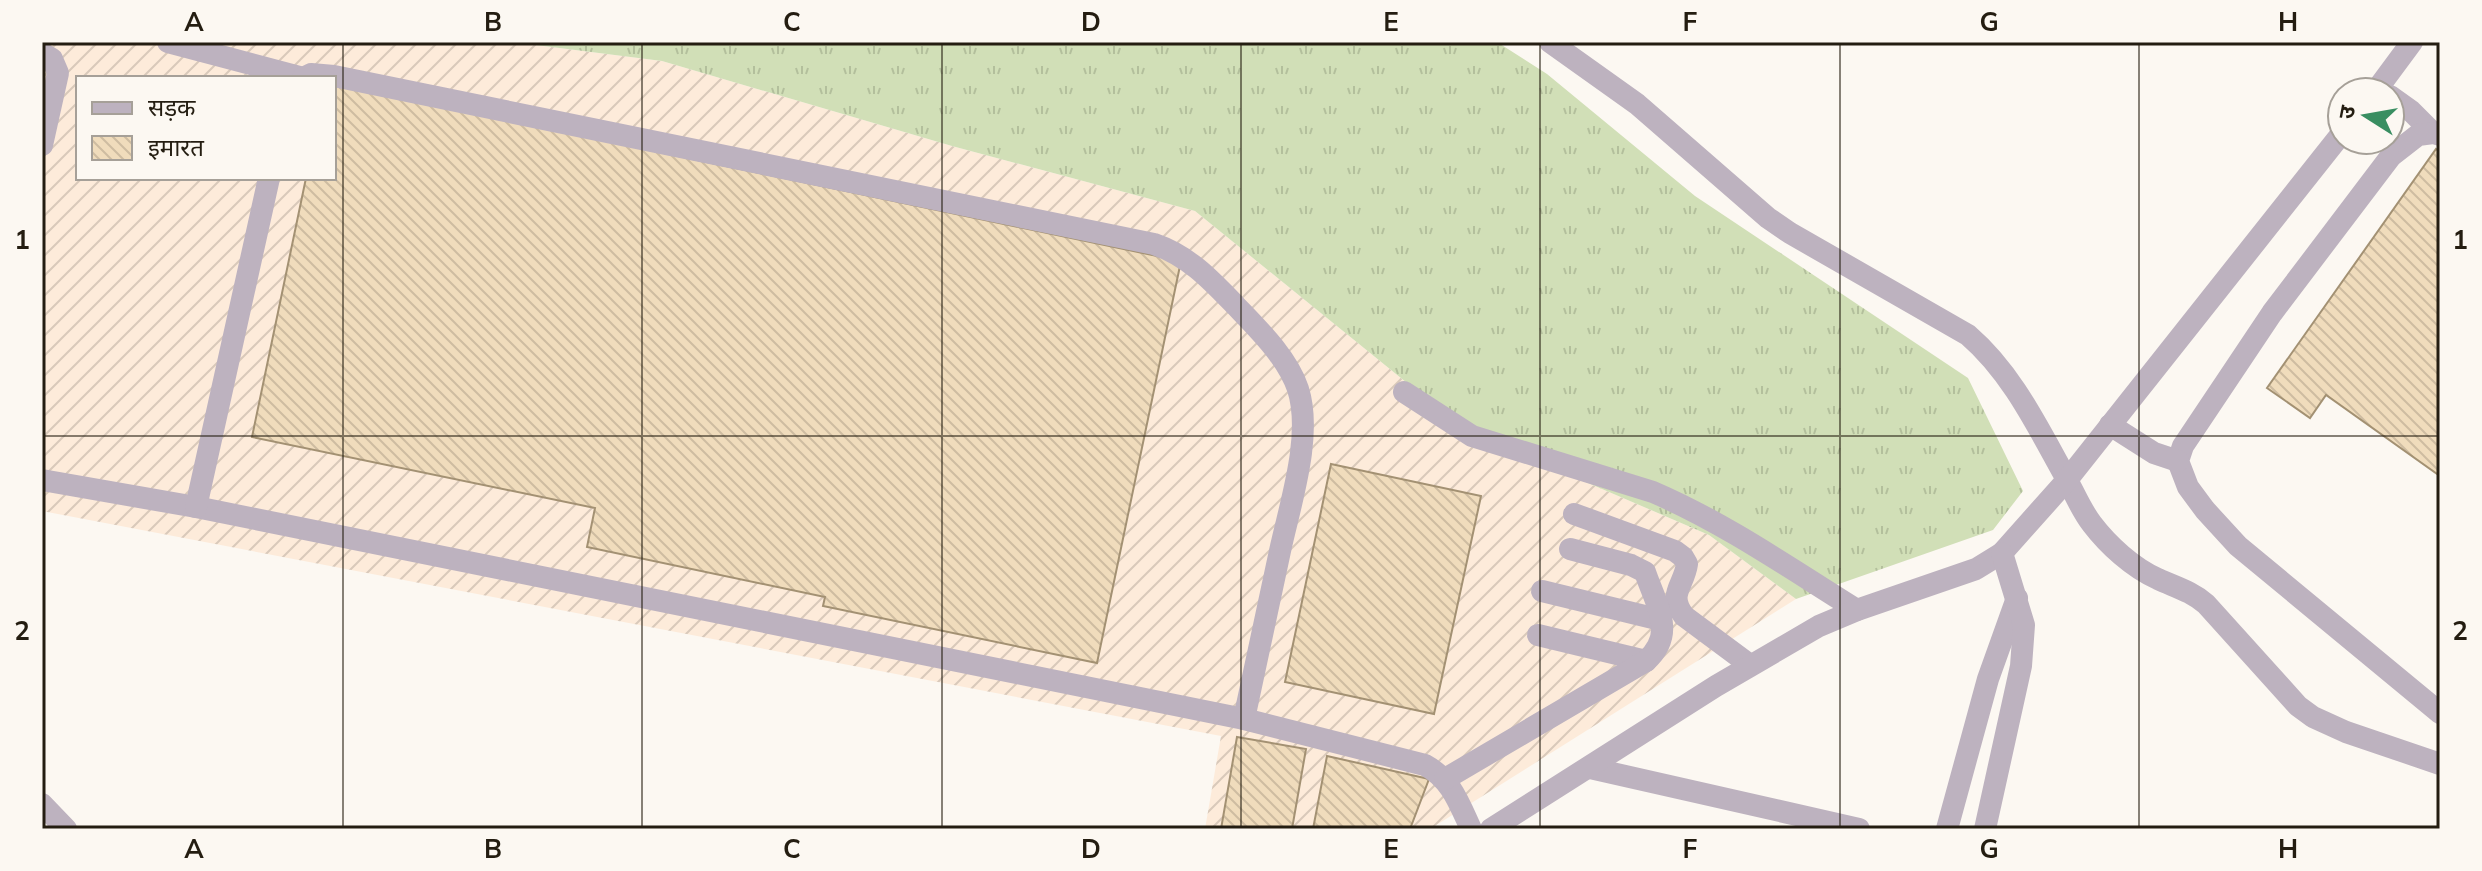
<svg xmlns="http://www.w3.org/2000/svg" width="2482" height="871" font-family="Mulish,'Noto Sans Devanagari',sans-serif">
<defs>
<pattern id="industrial-furrows" width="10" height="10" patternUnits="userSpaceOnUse" patternTransform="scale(2)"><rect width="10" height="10" fill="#fdebda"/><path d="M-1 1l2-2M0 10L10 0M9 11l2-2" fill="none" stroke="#d9c9ba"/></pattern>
<pattern id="grass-tufts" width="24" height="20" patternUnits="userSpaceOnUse" patternTransform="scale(2)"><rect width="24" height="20" fill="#d1dfb7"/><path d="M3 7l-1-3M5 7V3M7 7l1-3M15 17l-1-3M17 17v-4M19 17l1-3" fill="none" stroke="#b3bf9c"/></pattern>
<pattern id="building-back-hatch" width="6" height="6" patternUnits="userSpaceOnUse" patternTransform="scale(2)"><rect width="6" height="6" fill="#f0dcbc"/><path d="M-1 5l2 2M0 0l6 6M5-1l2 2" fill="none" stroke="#cebca1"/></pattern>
</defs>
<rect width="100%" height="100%" fill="#fcf8f2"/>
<path fill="url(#industrial-furrows)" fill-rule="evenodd" d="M42,42H512L662,61L952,146L1195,211L1465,430L1709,535L1796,599L1430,829H1205L1221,736L42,511ZM78,78H334V178H78Z"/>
<path fill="url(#grass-tufts)" d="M512,42H1497L1547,74L1695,196L1968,378L2023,491L1993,530L1796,599L1709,535L1465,430L1195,211L952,146L662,61Z"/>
<g fill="url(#building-back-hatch)" stroke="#a39173" stroke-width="2">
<path d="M334,84L1181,261L1097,663L823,606L825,597L587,547L595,508L252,437L306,178H334Z"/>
<path d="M2436,149L2440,152V476L2326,395L2310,418L2267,388Z"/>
<path d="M1331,464L1481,496L1434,714L1285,682Z"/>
<path d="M1237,737L1306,749L1292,829H1221Z"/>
<path d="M1327,756L1429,779L1410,829H1313Z"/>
</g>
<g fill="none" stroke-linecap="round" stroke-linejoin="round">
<g stroke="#bdb2bf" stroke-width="22">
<path d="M168,42L303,78"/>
<path d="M1550,42L1637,104L1768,218L1790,233L1968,335C2012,373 2037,426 2065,476C2074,492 2081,510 2092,524C2108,545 2133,568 2158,579C2175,587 2191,591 2206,604L2298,706L2313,717L2346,732L2440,764"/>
<path d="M42,53L52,59L58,73L42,145"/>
<path d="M303,78L311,74L334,76L1154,244C1189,256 1211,280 1236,306C1258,329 1287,357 1298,389C1313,436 1290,504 1280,551C1268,607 1256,663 1244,719"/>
<path d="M2375,92L2412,42"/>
<path d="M2390,96L2411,111L2433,133"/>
<path d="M2440,135L2433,133L2418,135L2391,156L2272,313L2183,446L2178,461L2188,487L2205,510L2238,546L2440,713"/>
<path d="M1404,392L1472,436L1653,492C1725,523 1791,569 1857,610"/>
<path d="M2110,425L2154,453L2178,461"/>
<path d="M42,480L196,507L1244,719L1425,765C1451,779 1459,803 1471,829"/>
<path d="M196,507L269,178"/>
<path d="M1574,514L1675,551L1683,557L1687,564C1684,586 1667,594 1684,616L1750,665"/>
<path d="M1542,591L1661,620"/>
<path d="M1538,635L1646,661"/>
<path d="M1590,768L1859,829"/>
<path d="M1445,779L1646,661C1677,633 1656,605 1645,572L1631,565L1570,549"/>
<path d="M42,804L66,829"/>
<path d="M1491,829L1716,686L1819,626L1857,610L1976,569L2002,553L2067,480L2342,133"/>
<path d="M1947,829L1988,679L2017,598"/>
<path d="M1985,829L2021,666L2024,625L2002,553"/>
</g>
</g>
<path fill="none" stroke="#241d11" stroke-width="2" stroke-opacity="0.55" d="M343,42V829M642,42V829M942,42V829M1241,42V829M1540,42V829M1840,42V829M2139,42V829M42,436H2440"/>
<rect width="2482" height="871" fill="none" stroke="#fcf8f2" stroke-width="88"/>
<rect x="76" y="76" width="260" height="104" fill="#fcf8f2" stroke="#a6a098" stroke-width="2"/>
<rect x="92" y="102" width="40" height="12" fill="#bdb2bf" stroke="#a6a098" stroke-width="2"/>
<text x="148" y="116" font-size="24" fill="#241d11">सड़क</text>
<rect x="92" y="136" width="40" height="24" fill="url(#building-back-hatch)" stroke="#a6a098" stroke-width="2"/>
<text x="148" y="156" font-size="24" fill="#241d11">इमारत</text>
<g transform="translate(2366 116) rotate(281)"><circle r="38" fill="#fcf8f2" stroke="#a6a098" stroke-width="2"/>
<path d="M0-6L14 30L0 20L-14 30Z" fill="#398e61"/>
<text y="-12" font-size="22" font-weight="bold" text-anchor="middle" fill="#241d11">उ</text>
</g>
<rect x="44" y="44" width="2394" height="783" fill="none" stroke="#241d11" stroke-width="3"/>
<g font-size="26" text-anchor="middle" font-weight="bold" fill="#241d11">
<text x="194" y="31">A</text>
<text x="493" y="31">B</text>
<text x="792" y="31">C</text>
<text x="1091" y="31">D</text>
<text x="1391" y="31">E</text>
<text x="1690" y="31">F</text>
<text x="1989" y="31">G</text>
<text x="2288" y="31">H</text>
<text x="22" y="249">1</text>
<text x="2460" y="249">1</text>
<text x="22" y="640">2</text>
<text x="2460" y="640">2</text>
<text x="194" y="858">A</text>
<text x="493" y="858">B</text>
<text x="792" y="858">C</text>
<text x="1091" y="858">D</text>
<text x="1391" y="858">E</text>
<text x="1690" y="858">F</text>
<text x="1989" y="858">G</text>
<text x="2288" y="858">H</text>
</g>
</svg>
